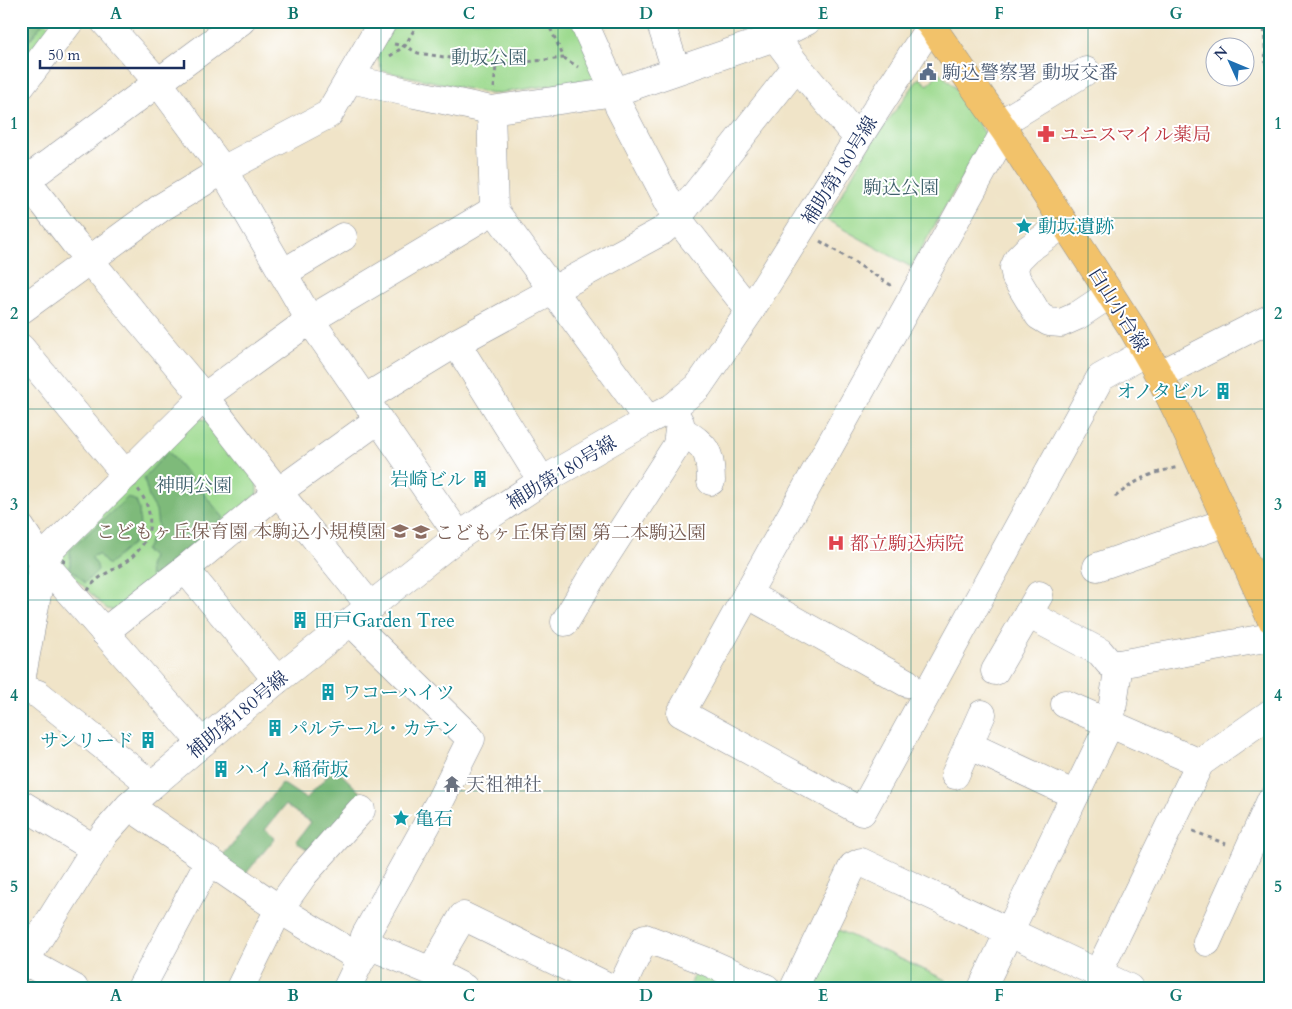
<svg xmlns="http://www.w3.org/2000/svg" width="1292" height="1009" font-family="Cardo,'Noto Serif JP',serif">
<rect width="100%" height="100%" fill="#fff"/>
<filter id="ink" filterUnits="userSpaceOnUse"><feTurbulence type="fractalNoise" baseFrequency=".02" numOctaves="2"/><feDisplacementMap in="SourceGraphic" scale="10" xChannelSelector="R" yChannelSelector="G"/><feConvolveMatrix kernelMatrix="1 2 1 2 8 2 1 2 1" color-interpolation-filters="sRGB"/></filter>
<filter id="wash" filterUnits="userSpaceOnUse"><feTurbulence type="fractalNoise" baseFrequency=".0096" numOctaves="4" result="noise"/><feDisplacementMap in="SourceGraphic" scale="20" xChannelSelector="R" yChannelSelector="G"/><feGaussianBlur stdDeviation="1.12" result="paint"/><feColorMatrix in="noise" values="0 0 0 0 0 0 0 0 0 0 0 0 0 0 0 0 0 1.4 0 .05"/><feComposite in="paint" operator="in"/></filter>
<g filter="url(#wash)">
<rect width="100%" height="100%" fill="#f0e4c8"/>
<g fill="#9dda8f" stroke="#5c8476">
<path d="M21,21H44L53,28L21,68Z"/>
<path d="M396,21H576L600,78L492,94L382,71L377,56Z"/>
<path d="M939,72L954,86L986,135L911,267L827,220L868,148L919,78L928,85Z"/>
<path d="M195,418L208,420L257,483V494L116,611L107,609L60,564L61,551Z"/>
<path d="M828,925L946,980L943,988H798Z"/>
<path d="M700,962L756,988H689Z"/>
</g>
<g fill="#7eba7a" stroke="#4c746c">
<path d="M21,21H41L43,23L25,46L32,53L21,66Z"/>
<path d="M168,451L224,518L154,576H150L149,567L152,556L145,551L158,527L156,510L149,498L144,478Z"/>
<path d="M128,497L136,501L139,509L140,529L132,544L108,565L98,554L93,556L92,558L97,565L98,570L85,583L70,568V550Z"/>
<path d="M335,768L366,798L315,854L296,842L311,822L285,805L265,830L275,838L244,876L220,859L282,783L306,799Z"/>
</g>
</g>
<g filter="url(#ink)">
<g fill="none" stroke-linecap="round" stroke-linejoin="round">
<g stroke="#868a93" stroke-width="29">
<g id="minor">
<path d="M104,21L158,82L223,170L310,320L459,536"/>
<path d="M583,21L615,92L619,107L677,218L750,311"/>
<path d="M660,21L676,70"/>
<path d="M797,66L849,128L860,135"/>
<path d="M351,79L415,94L491,110L615,92L775,37L807,21"/>
<path d="M21,86L70,21"/>
<path d="M491,110L494,210L648,420"/>
<path d="M1000,124L1086,71"/>
<path d="M1005,131L681,713L862,812L1100,378L1146,352"/>
<path d="M21,174L74,242L204,397L278,492L371,607"/>
<path d="M21,184L241,21"/>
<path d="M1064,224L1027,250L1018,259L1014,268L1016,278L1039,316L1049,322L1061,323L1077,316L1110,294"/>
<path d="M283,273L343,237"/>
<path d="M21,310L162,207L223,170L329,114L383,21"/>
<path d="M456,343L542,481"/>
<path d="M21,348L126,475"/>
<path d="M1159,375L1271,318"/>
<path d="M364,399L456,343L662,231L677,218L797,66L775,37"/>
<path d="M680,429C706,447 710,448 711,481"/>
<path d="M21,528L43,562L202,743"/>
<path d="M1097,567L1227,522"/>
<path d="M185,569L277,680"/>
<path d="M747,594L907,683"/>
<path d="M351,622L471,739L440,801L365,936L371,946"/>
<path d="M565,622L590,580L677,445L680,423L672,408"/>
<path d="M104,632L185,569L278,492L378,420"/>
<path d="M1119,664L1271,637"/>
<path d="M995,671L1039,595"/>
<path d="M21,681L43,562L52,548L204,397L310,320L494,210"/>
<path d="M21,688L38,694L152,785"/>
<path d="M1065,704L1200,763"/>
<path d="M968,745L1075,795"/>
<path d="M955,775L982,714"/>
<path d="M21,804L95,849"/>
<path d="M129,806L279,909L361,959"/>
<path d="M1207,942L1271,800"/>
<path d="M25,961L74,988"/>
<path d="M21,967L105,833L129,806L152,785L277,680L459,536L542,481L648,420L672,408L698,387L750,311L860,135L931,25"/>
<path d="M431,971L463,916L611,988"/>
<path d="M1098,973L1200,763L1271,713"/>
<path d="M141,988L209,861"/>
<path d="M240,988L279,909L304,874L361,810"/>
<path d="M347,988L361,959L371,946L431,971L464,988"/>
<path d="M621,988L645,938L703,960L766,988"/>
<path d="M794,988L853,866L861,862L1129,988"/>
<path d="M982,988L1110,723L1119,664L1109,663L1100,652L1028,614"/>
</g>
</g>
<g stroke="#868a93" stroke-width="29">
<path id="major" d="M928,21L1005,131L1134,331L1159,375L1178,413L1271,619"/>
</g>
<g stroke="#868a93" stroke-width="3" stroke-dasharray="4 4" stroke-linecap="butt">
<path d="M547,21L564,58L578,67"/>
<path d="M1264,21L1266,67L1271,78"/>
<path d="M394,44L405,46L418,53L496,65"/>
<path d="M390,56L405,46L419,21"/>
<path d="M494,88L496,65L564,58"/>
<path d="M820,241L894,287"/>
<path d="M133,483C158,511 155,542 124,563C108,574 96,575 86,594L63,571L64,553Z"/>
<path d="M1115,497C1137,479 1151,473 1179,467"/>
<path d="M1193,831L1226,844"/>
</g>
<use href="#minor" stroke="#fff" stroke-width="28"/>
<use href="#major" stroke="#f2c26a" stroke-width="28"/>
</g>
</g>
<path fill="none" stroke="#0f766e" stroke-width="1" stroke-opacity="0.55" d="M204,21V988M381,21V988M558,21V988M734,21V988M911,21V988M1088,21V988M21,218H1271M21,409H1271M21,600H1271M21,791H1271"/>
<defs>
<g id="civic-bare" transform="scale(1.35)"><path d="M-.6-6.5H3V-4.5H.6V-3L4-1V1h2V6H-6V1h2V-1L-.6-3ZM-1.2 2.5V6h2.4V2.5Z" fill="#5c6f8a" stroke="#fff" stroke-width="2.5" paint-order="stroke"/></g>
<g id="pharmacy-bare" transform="scale(1.35)"><path d="M-2-6h4v4h4v4h-4v4h-4v-4h-4v-4h4Z" fill="#e0444e" stroke="#fff" stroke-width="2.5" paint-order="stroke"/></g>
<g id="sight-bare" transform="scale(1.35)"><path d="M0-6L1.8-2.2L6-1.7L2.9 1.2L3.7 5.4L0 3.3L-3.7 5.4L-2.9 1.2L-6-1.7L-1.8-2.2Z" fill="#0f9aa8" stroke="#fff" stroke-width="2.5" paint-order="stroke"/></g>
<g id="building-bare" transform="scale(1.35)"><path d="M-4-6H4V6H1V3H-1V6H-4ZM-2.5-4.3h1.7v1.8h-1.7ZM.8-4.3h1.7v1.8H.8ZM-2.5-1h1.7V.8h-1.7ZM.8-1h1.7V.8H.8Z" fill="#0f9aa8" stroke="#fff" stroke-width="2.5" paint-order="stroke"/></g>
<g id="school-bare" transform="scale(1.35)"><path d="M0-5L7-2L0 1L-7-2ZM-4 1L0 2.5L4 1V4Q0 6-4 4Z" fill="#8d6e63" stroke="#fff" stroke-width="2.5" paint-order="stroke"/></g>
<g id="hospital-bare" transform="scale(1.35)"><path d="M-5-5h3v3.5h4V-5h3V5h-3V1.5h-4V5h-3Z" fill="#e0444e" stroke="#fff" stroke-width="2.5" paint-order="stroke"/></g>
<g id="temple-bare" transform="scale(1.35)"><path d="M0-6L5-2H3V0L6.5 2.5H4V6H1.5V3h-3V6H-4V2.5H-6.5L-3 0V-2H-5Z" fill="#6b7280" stroke="#fff" stroke-width="2.5" paint-order="stroke"/></g>
</defs>
<g fill-rule="evenodd">
<use href="#civic-bare" x="928" y="72"/>
<use href="#pharmacy-bare" x="1046" y="134"/>
<use href="#sight-bare" x="1024" y="226"/>
<use href="#building-bare" x="1223" y="391"/>
<use href="#building-bare" x="480" y="479"/>
<use href="#school-bare" x="400" y="531"/>
<use href="#school-bare" x="421" y="532"/>
<use href="#hospital-bare" x="836" y="543"/>
<use href="#building-bare" x="300" y="620"/>
<use href="#building-bare" x="328" y="692"/>
<use href="#building-bare" x="275" y="728"/>
<use href="#building-bare" x="148" y="740"/>
<use href="#building-bare" x="221" y="769"/>
<use href="#temple-bare" x="452" y="784"/>
<use href="#sight-bare" x="401" y="818"/>
</g>
<g text-anchor="middle" stroke-width="4" stroke-linejoin="round" paint-order="stroke">
<g font-size="19" fill="#42626d" stroke="#fff">
<text x="489" y="64">動坂公園</text>
<text x="901" y="194">駒込公園</text>
<text x="194" y="492">神明公園</text>
</g>
<g font-size="19" fill="#4e5e75" stroke="#fff" text-anchor="start">
<text x="942" y="79">駒込警察署 動坂交番</text>
</g>
<g font-size="19" fill="#be3a42" stroke="#fff" text-anchor="start">
<text x="1060" y="141">ユニスマイル薬局</text>
<text x="850" y="550">都立駒込病院</text>
</g>
<g font-size="19" fill="#1b2f5e" stroke="#fff">
<text transform="translate(839 170) rotate(-58)" y="7">補助第180号線</text>
<text transform="translate(1119 309) rotate(58)" y="7">白山小台線</text>
<text transform="translate(561 472) rotate(-31)" y="7">補助第180号線</text>
<text transform="translate(237 714) rotate(-40)" y="7">補助第180号線</text>
</g>
<g font-size="19" fill="#0d838f" stroke="#fff" text-anchor="start">
<text x="1038" y="233">動坂遺跡</text>
<text x="1209" y="398" text-anchor="end">オノタビル</text>
<text x="466" y="486" text-anchor="end">岩崎ビル</text>
<text x="314" y="627">田戸Garden Tree</text>
<text x="342" y="699">ワコーハイツ</text>
<text x="289" y="735">パルテール・カテン</text>
<text x="134" y="747" text-anchor="end">サンリード</text>
<text x="235" y="776">ハイム稲荷坂</text>
<text x="415" y="825">亀石</text>
</g>
<g font-size="19" fill="#785e54" stroke="#fff" text-anchor="end">
<text x="386" y="538">こどもヶ丘保育園 本駒込小規模園</text>
<text x="435" y="539" text-anchor="start">こどもヶ丘保育園 第二本駒込園</text>
</g>
<g font-size="19" fill="#5b616d" stroke="#fff" text-anchor="start">
<text x="466" y="791">天祖神社</text>
</g>
</g>
<rect width="1292" height="1009" fill="none" stroke="#fff" stroke-width="55"/>
<g transform="translate(1230 62) rotate(314)"><circle r="24" fill="#ffffff" stroke="#a4acbf"/>
<path d="M0-4L9 19L0 12L-9 19Z" fill="#1f6fb2"/>
<text y="-8" font-size="14" font-weight="bold" text-anchor="middle" fill="#1b2f5e">N</text>
</g>
<path d="M40 60v8h144v-8" fill="none" stroke="#1b2f5e" stroke-width="2.5"/>
<text x="48" y="60" font-size="15" fill="#1b2f5e" stroke="#ffffff" stroke-width="4" paint-order="stroke">50 m</text>
<rect x="28" y="28" width="1236" height="954" fill="none" stroke="#0f766e" stroke-width="2"/>
<g font-size="16" text-anchor="middle" font-weight="bold" fill="#0f766e">
<text x="116" y="19">A</text>
<text x="293" y="19">B</text>
<text x="469" y="19">C</text>
<text x="646" y="19">D</text>
<text x="823" y="19">E</text>
<text x="999" y="19">F</text>
<text x="1176" y="19">G</text>
<text x="14" y="129">1</text>
<text x="1278" y="129">1</text>
<text x="14" y="319">2</text>
<text x="1278" y="319">2</text>
<text x="14" y="510">3</text>
<text x="1278" y="510">3</text>
<text x="14" y="701">4</text>
<text x="1278" y="701">4</text>
<text x="14" y="892">5</text>
<text x="1278" y="892">5</text>
<text x="116" y="1001">A</text>
<text x="293" y="1001">B</text>
<text x="469" y="1001">C</text>
<text x="646" y="1001">D</text>
<text x="823" y="1001">E</text>
<text x="999" y="1001">F</text>
<text x="1176" y="1001">G</text>
</g>
</svg>
